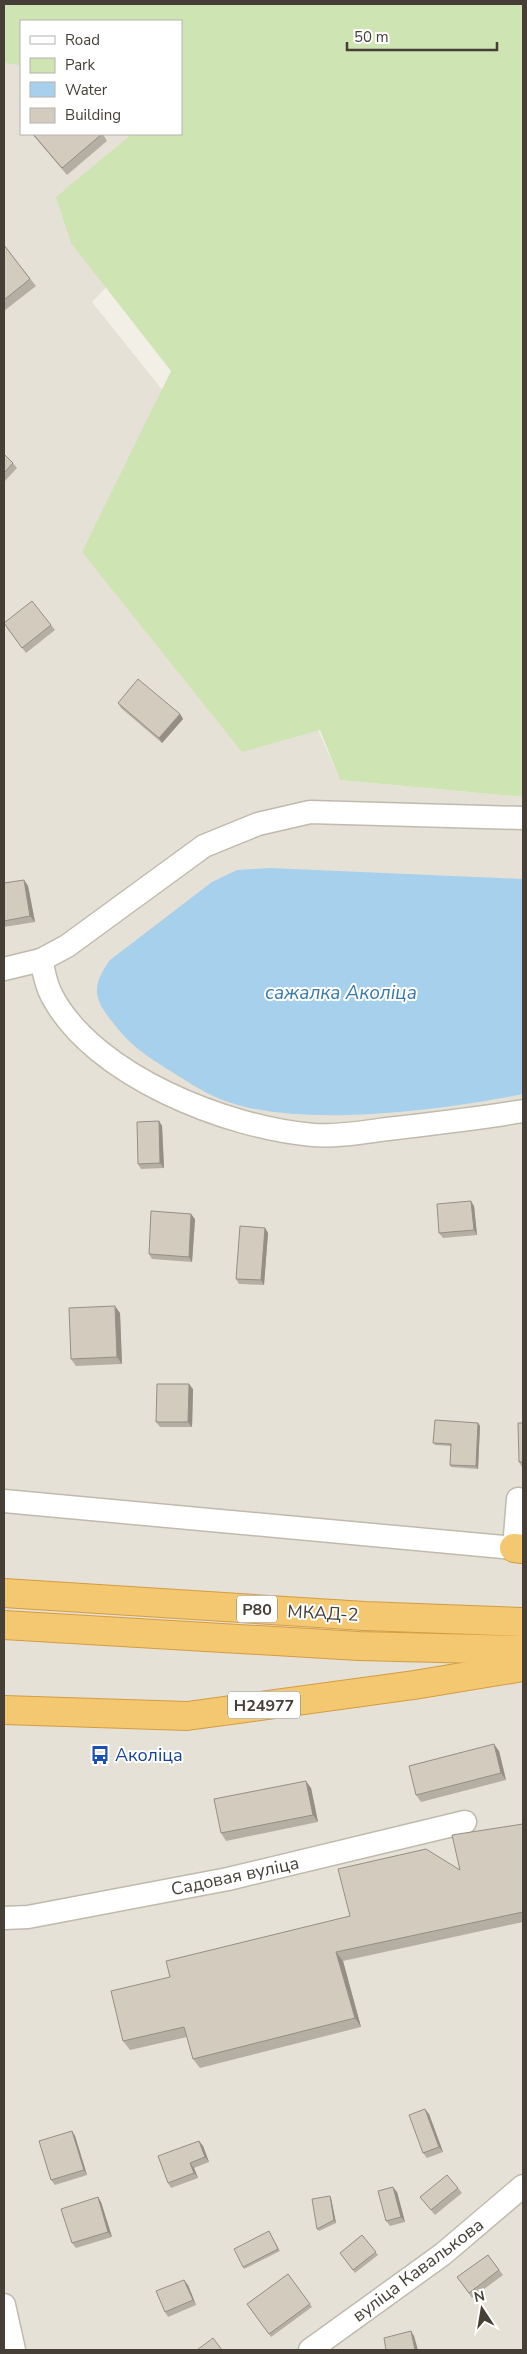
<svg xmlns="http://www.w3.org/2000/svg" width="527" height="2354" font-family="'Nunito Sans',sans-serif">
<rect width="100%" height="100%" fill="#f2efe7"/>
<path fill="#e6e1d6" d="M4,4H36L21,21V134H174L216,174L92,302L180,412L340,780L523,797V2350H4Z"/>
<path fill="#cee4b3" d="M4,4H523V797L340,780L320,730L242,752L82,552L171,371L71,243L56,197L132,134H181V21H21V65L4,63Z"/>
<path fill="#a7d0ec" d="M270,868L523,879V1094C443,1110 296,1130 220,1099C202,1092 184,1079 167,1069C147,1056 134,1048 118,1029C96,1002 88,990 110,960L212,882L237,870Z"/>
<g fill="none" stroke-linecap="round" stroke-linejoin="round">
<g stroke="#c0baad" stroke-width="25">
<g id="minor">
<path d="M41,960C44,972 46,986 52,996C94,1076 228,1128 313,1135C340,1137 369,1131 396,1128C439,1123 481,1118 523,1111"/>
<path d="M4,969L41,960L67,946L204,846L258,824L310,812L523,818"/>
<path d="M4,1501L514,1548L518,1499L523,1500"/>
<path d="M4,1918L28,1917L228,1879L465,1822"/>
<path d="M4,2305L14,2350"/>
<path d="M310,2350L443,2254L523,2186"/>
</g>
</g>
<g stroke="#d39c41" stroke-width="30">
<g id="highway">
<path d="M514,1548L523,1549"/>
<path d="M4,1593L365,1616L523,1622"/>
<path d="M4,1625L359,1646L523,1650"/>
<path d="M4,1710L187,1716L414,1685L523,1667"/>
</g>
</g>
<use href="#minor" stroke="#fff" stroke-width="22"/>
<use href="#highway" stroke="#f4c870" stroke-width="28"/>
</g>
<g fill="#b5afa3">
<path d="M32,134H103L107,141L67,175Z"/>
<path d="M4,245L36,286L4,311Z"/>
<path d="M4,454L13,463L17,468L4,482Z"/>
<path d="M51,625L55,630L26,653L7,628Z"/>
<path d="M118,703L180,714L183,719L162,743L121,708Z"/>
<path d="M24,880L28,886L35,922L4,927V883Z"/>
<path d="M159,1121L162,1126L164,1168L141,1169L138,1164Z"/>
<path d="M474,1206L477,1235L443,1238L439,1233Z"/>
<path d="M195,1219L192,1262L152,1259L149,1254Z"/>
<path d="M265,1228L268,1233L264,1285L239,1284L236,1279Z"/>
<path d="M120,1313L122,1364L76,1366L71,1359Z"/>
<path d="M193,1389L192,1427H160L156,1422Z"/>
<path d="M478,1423L480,1426L478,1469L451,1467L450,1465L451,1446L435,1445L433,1443Z"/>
<path d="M523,1423V1467H522L519,1462Z"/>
<path d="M499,1751L506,1780L421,1802L416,1795Z"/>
<path d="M311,1788L318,1822L226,1841L221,1833Z"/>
<path d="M523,1824V1922L343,1961L361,2027L200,2068L193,2059L187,2037L130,2050L123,2041L170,1977L350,1916L460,1870Z"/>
<path d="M429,2114L443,2152L427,2158L423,2153Z"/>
<path d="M72,2131L75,2136L87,2175L55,2185L51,2180Z"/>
<path d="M199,2141L203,2146L209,2162L194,2168L198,2178L171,2188L168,2183Z"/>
<path d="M458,2188L462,2193L435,2215L420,2197Z"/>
<path d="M397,2192L405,2222L390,2226L386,2221Z"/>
<path d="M330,2196L331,2198L336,2223L319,2231L317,2229Z"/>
<path d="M98,2197L101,2202L112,2237L76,2248L72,2243Z"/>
<path d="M269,2231L280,2251L244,2269L243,2267Z"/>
<path d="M362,2235L378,2255L355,2273L340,2253Z"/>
<path d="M488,2255L503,2275L472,2298L457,2277Z"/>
<path d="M288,2274L312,2307L271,2337L247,2304Z"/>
<path d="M188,2285L196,2305L168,2317L165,2312Z"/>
</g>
<g fill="#948e84">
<path d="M180,714L183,719L162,743L159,738Z"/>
<path d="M24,880L28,886L35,922L30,916Z"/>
<path d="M159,1121L162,1126L164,1168L160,1163Z"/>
<path d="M471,1201L474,1206L477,1235L474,1230Z"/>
<path d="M191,1214L195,1219L192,1262L189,1257Z"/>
<path d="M265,1228L268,1233L264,1285L261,1280Z"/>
<path d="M115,1306L120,1313L122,1364L117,1357Z"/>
<path d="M189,1384L193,1389L192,1427L188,1422Z"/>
<path d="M478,1423L480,1426L478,1469L476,1466Z"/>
<path d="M494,1744L499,1751L506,1780L501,1773Z"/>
<path d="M306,1781L311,1788L318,1822L313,1815Z"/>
<path d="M336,1952L343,1961L361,2027L355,2018Z"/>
<path d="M425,2109L429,2114L443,2152L439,2147Z"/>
<path d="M72,2131L75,2136L87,2175L84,2170Z"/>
<path d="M199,2141L203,2146L209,2162L205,2157Z"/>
<path d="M190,2163L194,2168L198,2178L194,2173Z"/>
<path d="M393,2187L397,2192L405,2222L401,2217Z"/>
<path d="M330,2196L331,2198L336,2223L334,2220Z"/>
<path d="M98,2197L101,2202L112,2237L108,2232Z"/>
<path d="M184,2280L188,2285L196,2305L193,2300Z"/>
<path d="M411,2331L414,2336L418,2350H415Z"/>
</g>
<g fill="#d3cbbd" stroke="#948e84">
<path d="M33,134H102L62,168Z"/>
<path d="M4,245L30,279L4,300Z"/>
<path d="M4,454L13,463L4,473Z"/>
<path d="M32,601L51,625L22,648L4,623Z"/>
<path d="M138,679L180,714L159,738L118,703Z"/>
<path d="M24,880L30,916L4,921V883Z"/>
<path d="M159,1121L160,1163L138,1164L137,1122Z"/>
<path d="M471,1201L474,1230L439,1233L437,1204Z"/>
<path d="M151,1211L191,1214L189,1257L149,1254Z"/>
<path d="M240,1226L265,1228L261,1280L236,1279Z"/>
<path d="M115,1306L117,1357L71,1359L69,1308Z"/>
<path d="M157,1384H189L188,1422H156Z"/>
<path d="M435,1420L478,1423L476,1466L450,1465L451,1444L433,1443Z"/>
<path d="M518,1423H523V1462H519Z"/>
<path d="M494,1744L501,1773L416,1795L409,1766Z"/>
<path d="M306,1781L313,1815L221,1833L214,1799Z"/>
<path d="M523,1824V1912L336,1952L355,2018L193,2059L184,2027L123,2041L111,1991L170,1977L166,1961L350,1916L338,1869L426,1849L460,1870L452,1835Z"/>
<path d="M425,2109L439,2147L423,2153L409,2115Z"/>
<path d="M72,2131L84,2170L51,2180L39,2141Z"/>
<path d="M199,2141L205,2157L190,2163L194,2173L168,2183L158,2156Z"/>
<path d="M447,2175L458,2188L431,2210L420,2197Z"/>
<path d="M393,2187L401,2217L386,2221L378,2191Z"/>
<path d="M330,2196L334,2220L317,2229L312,2199Z"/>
<path d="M98,2197L108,2232L72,2243L61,2209Z"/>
<path d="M269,2231L278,2249L243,2267L234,2249Z"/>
<path d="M362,2235L376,2252L353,2270L340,2253Z"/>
<path d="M488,2255L499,2270L469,2293L457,2277Z"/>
<path d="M288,2274L310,2304L269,2334L247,2304Z"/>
<path d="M184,2280L193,2300L165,2312L156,2291Z"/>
<path d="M411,2331L415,2350H386L384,2338Z"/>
<path d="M213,2338L222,2350H197Z"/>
</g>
<defs>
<g id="bus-bare" transform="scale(1.5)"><path d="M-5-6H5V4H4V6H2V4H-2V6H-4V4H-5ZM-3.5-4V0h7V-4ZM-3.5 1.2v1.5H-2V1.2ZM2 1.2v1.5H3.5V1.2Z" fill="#1a4fb4" stroke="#fff" stroke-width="2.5" paint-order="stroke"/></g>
</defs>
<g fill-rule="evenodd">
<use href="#bus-bare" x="100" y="1755"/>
</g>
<g text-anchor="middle" stroke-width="4" stroke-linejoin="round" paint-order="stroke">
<g fill="#fff" stroke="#7d7973" stroke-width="1">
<rect x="237" y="1595.5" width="40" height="27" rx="4"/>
<rect x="228" y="1691.5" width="72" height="27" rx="4"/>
</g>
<g font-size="16" font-weight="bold" fill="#453f37">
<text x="257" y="1615">Р80</text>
<text x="264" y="1711">Н24977</text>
</g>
<g font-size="18" fill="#453f37" stroke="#fff">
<text transform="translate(323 1613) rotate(3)" y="6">МКАД-2</text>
<text transform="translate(235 1876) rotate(-12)" y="6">Садовая вуліца</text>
<text transform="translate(418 2270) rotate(-37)" y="6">вуліца Кавалькова</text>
</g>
<g font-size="18" fill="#164399" stroke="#fff" text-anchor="start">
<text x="115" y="1761">Аколіца</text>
</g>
<g font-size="19" font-style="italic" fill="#377aaa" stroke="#fff">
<text x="341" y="999">сажалка Аколіца</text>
</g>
</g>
<rect width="527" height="2354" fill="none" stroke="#453f37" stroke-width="10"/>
<rect x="20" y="20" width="162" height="115" fill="#ffffff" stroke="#b5b2af"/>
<rect x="30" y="36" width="25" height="8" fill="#ffffff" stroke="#b5b2af"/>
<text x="65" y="45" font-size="15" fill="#453f37">Road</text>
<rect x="30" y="58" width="25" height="15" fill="#cee4b3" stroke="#b5b2af"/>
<text x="65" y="70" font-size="15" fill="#453f37">Park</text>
<rect x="30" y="82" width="25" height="15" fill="#a7d0ec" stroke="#b5b2af"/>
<text x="65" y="95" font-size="15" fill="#453f37">Water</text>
<rect x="30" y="108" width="25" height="15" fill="#d3cbbd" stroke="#b5b2af"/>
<text x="65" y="120" font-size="15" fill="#453f37">Building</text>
<g transform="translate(482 2309) rotate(348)" stroke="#ffffff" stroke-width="4" paint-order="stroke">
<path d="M0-4L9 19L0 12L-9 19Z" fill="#453f37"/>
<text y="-8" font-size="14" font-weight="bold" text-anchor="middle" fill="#453f37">N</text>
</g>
<path d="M347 42v8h150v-8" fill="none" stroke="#453f37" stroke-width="2.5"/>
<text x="354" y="42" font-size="15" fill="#453f37" stroke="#ffffff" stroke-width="4" paint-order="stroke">50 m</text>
</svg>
